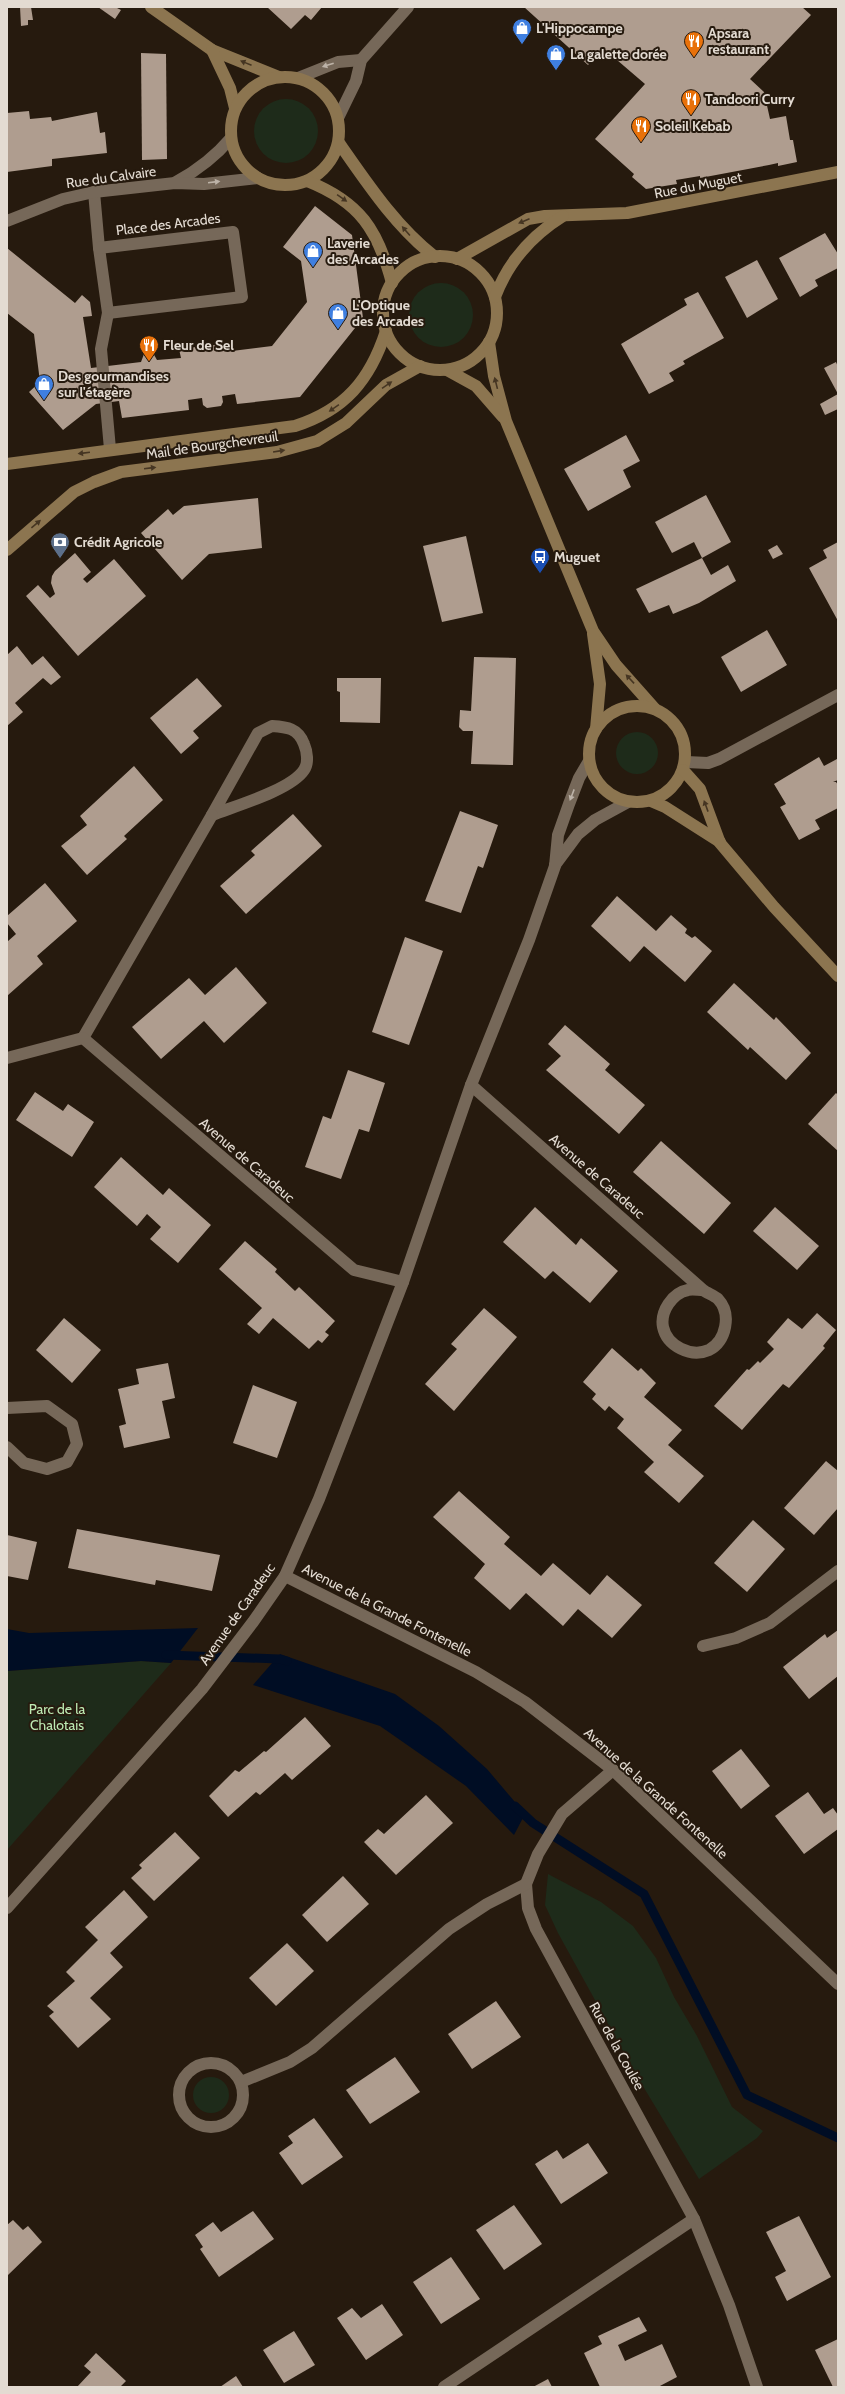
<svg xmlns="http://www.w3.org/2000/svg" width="845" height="2394" font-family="Cabin,sans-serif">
<rect width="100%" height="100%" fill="#261a0e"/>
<g fill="#1e2b1a">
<circle cx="286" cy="131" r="32"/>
<circle cx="441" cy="315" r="32"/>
<circle cx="637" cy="753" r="21"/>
<path d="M141,1661L171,1663L7,1850V1671Z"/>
<path d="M548,1874L601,1902L633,1926L656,1958L674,1997L697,2036L732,2107L763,2131L757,2138L699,2179L638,2078L558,1933L545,1905Z"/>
<circle cx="211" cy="2095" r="18"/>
</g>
<g fill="#000d24">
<path d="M198,1628L171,1663L141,1661L7,1671V1629L29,1633Z"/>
<path d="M280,1654L395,1694L439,1726L487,1769L525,1814L514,1835L466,1786L380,1726L253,1685Z"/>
</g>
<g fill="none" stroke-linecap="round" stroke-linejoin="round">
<g stroke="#000d24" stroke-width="9">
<path d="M166,1655L279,1659L287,1661"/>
<path d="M515,1806L533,1823L644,1894L747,2095L838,2138"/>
</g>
</g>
<g fill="#af9d8f">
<path d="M20,7H31L33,20H28V25L21,26Z"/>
<path d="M98,7H115L121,10L115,19Z"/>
<path d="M267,7H322L311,20L305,15L291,29Z"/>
<path d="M524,7H802L811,15L750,79L764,92L770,119L786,116L790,140H793L797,162L778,166V163L769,165L700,178V176L676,180L677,184L646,189L632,177L634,174L595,139L645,84L603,48L588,65Z"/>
<path d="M141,53L166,54L167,159L142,160Z"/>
<path d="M29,111L30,119L51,117L52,121L97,112L100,133L105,132L107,153L52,159V166L7,172V113Z"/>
<path d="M315,206L352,235L363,318L300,397L237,404L235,394L222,396L223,402L221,406L207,408L203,405L202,398L188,400L189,410L122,418L119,401L96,404L63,430L29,392L40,382L34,334L7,313V248L75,303L82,295L90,302L92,316L83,317L91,368L141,362L144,354L153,353L157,360L181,358L179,349L231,343L232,351L272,346L307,302L301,261L283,247Z"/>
<path d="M825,233L838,254V268L815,280L818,286L800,297L779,258Z"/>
<path d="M757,260L778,299L747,318L725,277Z"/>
<path d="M698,292L724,338L683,361L685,364L669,373L674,381L649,394L621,344L687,305L684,299Z"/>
<path d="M836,362L838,367V394L824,368Z"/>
<path d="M838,394V409L825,415L820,404Z"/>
<path d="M626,435L640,461L623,470L631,487L588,511L564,469Z"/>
<path d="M706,495L731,542L702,558L694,542L672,553L655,522Z"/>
<path d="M258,498L262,548L209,554L182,580L141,533L168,509L173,515L184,506Z"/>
<path d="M466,536L483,613L442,622L423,546Z"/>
<path d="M838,542V621L809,568L827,558L823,550Z"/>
<path d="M777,545L783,554L773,559L768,550Z"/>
<path d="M75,553L91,572L83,579L87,583L114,559L146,596L78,656L26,596L38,585L50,598L55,594L51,583L52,576L55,571Z"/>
<path d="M702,558L711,575L728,565L736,581L699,603L673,614L669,605L649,613L636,589Z"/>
<path d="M767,630L787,665L741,692L721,657Z"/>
<path d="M17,646L32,665L43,656L61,677L51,685L43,678L15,703L23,712L7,726V655Z"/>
<path d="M474,657L516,658L513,765L471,764L473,731H463L459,727L460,710L471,711Z"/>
<path d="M197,678L222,706L193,731L199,738L181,754L150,718Z"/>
<path d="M337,678H381L380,723L340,722V692L337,691Z"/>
<path d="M819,757L824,766L837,759L838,761V780L833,782H836L838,785V808L815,820L820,829L799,840L780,807L786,804L774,784Z"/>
<path d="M134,766L163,800L124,836L127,839L87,875L61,846L87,825L80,816Z"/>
<path d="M460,811L498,825L483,868L478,866L461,913L425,901Z"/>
<path d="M293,814L322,846L246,914L220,886L255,855L251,851Z"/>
<path d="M45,883L77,921L37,956L43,964L7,996V942L16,934L7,923V916Z"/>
<path d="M617,896L656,931L671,915L687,929L685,933L692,938L695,936L712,951L685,982L644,946L630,962L591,926Z"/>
<path d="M405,937L443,951L409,1045L372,1032Z"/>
<path d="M236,967L267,1003L224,1043L204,1021L161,1059L132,1027L189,978L205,995Z"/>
<path d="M734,983L774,1020L776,1017L811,1053L786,1080L750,1047L748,1050L707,1012Z"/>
<path d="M565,1025L610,1064L605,1070L645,1105L619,1134L546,1070L561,1056L548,1044Z"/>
<path d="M348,1070L385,1083L369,1132L359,1129L341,1179L305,1167L323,1116L331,1119Z"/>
<path d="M35,1092L63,1111L68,1104L94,1122L72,1157L16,1120Z"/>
<path d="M836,1093L838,1095V1151L808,1124Z"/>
<path d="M661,1141L731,1203L704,1234L633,1172Z"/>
<path d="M121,1157L163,1195L169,1188L211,1225L178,1263L150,1239L161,1227L147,1214L137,1226L94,1187Z"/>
<path d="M535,1207L576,1245L581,1238L618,1271L590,1303L553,1271L545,1279L503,1242Z"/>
<path d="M775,1207L819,1246L797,1270L753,1231Z"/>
<path d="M245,1241L277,1269L275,1272L295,1291L299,1287L335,1321L325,1332L329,1335L322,1343L318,1340L309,1349L273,1318L259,1334L247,1324L262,1308L219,1269Z"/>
<path d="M484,1308L517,1337L454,1411L425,1384L457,1349L451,1344Z"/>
<path d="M817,1313L836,1330L823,1346L825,1348L789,1388L783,1384L742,1430L714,1406L747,1369L749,1370L758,1361L760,1363L774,1349L767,1342L788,1318L802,1329Z"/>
<path d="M64,1318L101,1350L72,1383L36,1350Z"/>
<path d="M612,1348L638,1371L641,1368L656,1383L644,1397L682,1430L668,1445L704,1476L679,1503L644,1472L654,1462L617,1428L624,1419L609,1406L605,1411L592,1399L596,1394L583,1382Z"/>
<path d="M168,1363L175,1398L162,1401L170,1438L124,1448L119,1426L126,1424L118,1389L139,1384L136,1369Z"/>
<path d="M253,1385L297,1402L277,1458L233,1443Z"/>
<path d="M826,1461L838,1471V1508L814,1535L784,1508Z"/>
<path d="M459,1491L510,1537L504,1544L541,1576L553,1563L590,1595L607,1575L642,1605L612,1638L578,1609L563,1626L526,1593L510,1610L474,1578L485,1564L433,1517Z"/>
<path d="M753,1520L785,1549L747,1592L714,1563Z"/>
<path d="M77,1529L220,1555L212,1591L156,1580L155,1585L68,1568Z"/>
<path d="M7,1535L37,1542L28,1580L7,1576Z"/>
<path d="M838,1630V1676L809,1699L783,1667L825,1634L827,1638Z"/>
<path d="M305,1717L331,1746L292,1780L285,1773L260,1795L256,1792L228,1817L209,1796L235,1770L239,1772L264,1751L266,1752Z"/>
<path d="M741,1749L770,1786L741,1809L712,1771Z"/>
<path d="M808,1792L824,1814L833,1808L838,1815V1829L804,1854L775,1816Z"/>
<path d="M426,1795L453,1823L396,1875L364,1842L378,1829L384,1834Z"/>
<path d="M175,1832L200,1858L154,1901L131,1878L142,1868L139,1865Z"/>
<path d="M343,1876L369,1904L327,1942L302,1915Z"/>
<path d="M124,1890L148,1917L110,1953L123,1967L90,1998L111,2019L78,2048L49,2016L54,2012L47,2006L75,1981L66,1972L98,1940L85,1927Z"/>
<path d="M287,1943L314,1971L276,2006L249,1978Z"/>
<path d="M496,2001L521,2037L472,2069L448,2034Z"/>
<path d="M395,2057L420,2092L370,2124L346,2090Z"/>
<path d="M314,2118L343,2157L302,2185L279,2153L293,2143L288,2136Z"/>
<path d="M588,2143L608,2173L561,2204L535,2164L557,2150L563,2159Z"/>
<path d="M514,2205L542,2244L504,2270L476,2230Z"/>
<path d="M253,2211L274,2239L219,2277L200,2249L203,2247L195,2235L213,2222L221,2232Z"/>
<path d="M799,2216L831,2277L787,2301L775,2277L786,2271L766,2232Z"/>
<path d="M13,2220L23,2230L28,2226L42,2242L7,2276V2225Z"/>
<path d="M451,2257L480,2299L441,2324L413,2282Z"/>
<path d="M382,2304L403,2335L366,2360L337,2318L352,2308L361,2318Z"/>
<path d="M639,2317L647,2331L618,2345L625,2361L662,2344L677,2377L658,2387H600L584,2353L602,2344L598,2336Z"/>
<path d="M294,2331L315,2365L284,2383L263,2350Z"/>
<path d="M838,2339V2387H833L815,2350Z"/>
<path d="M96,2353L126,2381L120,2387H77L91,2372L84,2366Z"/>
<path d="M236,2376L243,2387H220Z"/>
<path d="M548,2379L552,2387H533Z"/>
</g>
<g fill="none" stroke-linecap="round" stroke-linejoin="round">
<g stroke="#766859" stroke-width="12">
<path d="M94,192L99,248L108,313L101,349L110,449"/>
<path d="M99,248L233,232L242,297L108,313"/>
</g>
<g stroke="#766859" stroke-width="12">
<path d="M298,78L338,62L361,60"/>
<path d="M338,118L356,81L361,60L408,7"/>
<path d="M176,182C198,170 215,157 231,138"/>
<path d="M7,221L63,199L94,192L175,183L204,184L258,178"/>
<path d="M272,726C287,727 298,728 304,744C307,751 309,763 304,770C291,790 235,806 212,815L258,733Z"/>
<path d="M686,762L708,763L719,759L838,695"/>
<path d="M555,865L578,834L595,820L628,802"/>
<path d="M83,1038L212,815"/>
<path d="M7,1058L83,1038L354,1270L403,1282"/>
<path d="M471,1085L703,1290C707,1293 715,1296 718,1299C732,1314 726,1341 709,1350C691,1358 667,1346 663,1327C660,1312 672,1293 688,1290C692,1289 698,1290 703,1290"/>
<path d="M7,1408L47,1406L72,1424L77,1444L67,1462L47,1469L24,1463L7,1447"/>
<path d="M285,1576L476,1672L525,1702L613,1770L838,1984"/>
<path d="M703,1646L736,1638L770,1623L838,1571"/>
<path d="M613,1770L562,1814L538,1854L526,1884L528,1908L536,1929L694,2219L729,2305L757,2387"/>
<path d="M7,1908L202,1689L253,1622L285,1576L319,1499L403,1282L471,1085L529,940L555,866L558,835L569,804L579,778L589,761"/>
<circle cx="211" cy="2095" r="32"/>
<path d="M241,2082L290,2062L312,2048L449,1929L487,1904L526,1884"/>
<path d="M444,2387L694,2219"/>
</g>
<g stroke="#8c7550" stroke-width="12">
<path d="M151,7L212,50L279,77"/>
<path d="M212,50L230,88L235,108"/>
<circle cx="285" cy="131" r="54"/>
<path d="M339,143C367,183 396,227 435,257"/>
<path d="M307,181C360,202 378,230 392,283"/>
<circle cx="440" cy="313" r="57"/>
<path d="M457,259L528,219L545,216L627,213L838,172"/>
<path d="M495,297C508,262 531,236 563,216"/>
<path d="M489,342L494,376L506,421L593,631L616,665L655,709"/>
<path d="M447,370L476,386L503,417"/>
<path d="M7,464L295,426C345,410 370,380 386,331"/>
<path d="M7,550L74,492L94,482L121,472L277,452L317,441L346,423L386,385L420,366"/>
<path d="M593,634L600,684L596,729"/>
<circle cx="637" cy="754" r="48"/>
<path d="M683,770L700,789L720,843L774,907L838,976"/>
<path d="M651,801L665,807L720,842"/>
</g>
</g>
<defs><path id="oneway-solid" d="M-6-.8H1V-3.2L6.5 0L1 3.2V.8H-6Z"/></defs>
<g fill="#453522">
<use href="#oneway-solid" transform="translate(246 63) rotate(-158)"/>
<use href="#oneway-solid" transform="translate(342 198) rotate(35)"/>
<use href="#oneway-solid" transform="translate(524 221) rotate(157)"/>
<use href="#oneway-solid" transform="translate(406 231) rotate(-131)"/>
<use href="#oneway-solid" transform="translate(496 383) rotate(-104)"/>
<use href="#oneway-solid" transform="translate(387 385) rotate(-34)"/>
<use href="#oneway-solid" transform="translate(334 408) rotate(145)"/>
<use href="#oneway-solid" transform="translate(279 451) rotate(-9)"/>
<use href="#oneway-solid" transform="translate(84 453) rotate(173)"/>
<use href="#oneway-solid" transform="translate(150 468) rotate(-7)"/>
<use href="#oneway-solid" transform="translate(36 524) rotate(-40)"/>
<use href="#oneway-solid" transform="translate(630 679) rotate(-133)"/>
<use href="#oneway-solid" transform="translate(706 806) rotate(-110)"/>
</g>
<g fill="#bdb3a8">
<use href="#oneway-solid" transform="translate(328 65) rotate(162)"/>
<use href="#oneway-solid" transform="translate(214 182) rotate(-7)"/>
<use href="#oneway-solid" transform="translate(572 795) rotate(111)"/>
</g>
<defs>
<g id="shop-pin" transform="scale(1)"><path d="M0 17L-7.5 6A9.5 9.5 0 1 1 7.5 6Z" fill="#3f7fe0" stroke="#261a0e"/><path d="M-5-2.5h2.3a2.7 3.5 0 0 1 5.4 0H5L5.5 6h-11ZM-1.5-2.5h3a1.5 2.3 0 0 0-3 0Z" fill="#fff"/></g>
<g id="restaurant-pin" transform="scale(1)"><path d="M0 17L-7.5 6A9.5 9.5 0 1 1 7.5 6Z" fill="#e8710a" stroke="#261a0e"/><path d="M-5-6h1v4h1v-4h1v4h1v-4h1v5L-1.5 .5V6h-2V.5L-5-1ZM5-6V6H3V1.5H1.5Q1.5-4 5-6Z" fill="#fff"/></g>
<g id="bank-pin" transform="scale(1)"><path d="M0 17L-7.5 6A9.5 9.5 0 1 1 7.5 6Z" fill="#5c6f8a" stroke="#261a0e"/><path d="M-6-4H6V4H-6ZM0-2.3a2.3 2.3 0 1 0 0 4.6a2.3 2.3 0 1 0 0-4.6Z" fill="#fff"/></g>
<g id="bus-pin" transform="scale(1)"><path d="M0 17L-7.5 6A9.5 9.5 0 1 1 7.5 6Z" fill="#1a4fb4" stroke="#261a0e"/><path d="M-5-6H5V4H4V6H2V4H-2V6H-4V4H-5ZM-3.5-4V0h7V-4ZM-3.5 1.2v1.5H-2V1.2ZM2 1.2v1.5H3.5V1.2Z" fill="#fff"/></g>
</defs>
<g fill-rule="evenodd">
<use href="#shop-pin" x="522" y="28"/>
<use href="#restaurant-pin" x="694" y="41"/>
<use href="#shop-pin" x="556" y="54"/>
<use href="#restaurant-pin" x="691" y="99"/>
<use href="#restaurant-pin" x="641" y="126"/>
<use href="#shop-pin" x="313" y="251"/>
<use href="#shop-pin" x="338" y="313"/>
<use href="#restaurant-pin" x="149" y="345"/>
<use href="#shop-pin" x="44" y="384"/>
<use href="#bank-pin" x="60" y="542"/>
<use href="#bus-pin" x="540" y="557"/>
</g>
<g text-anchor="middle" stroke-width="4" stroke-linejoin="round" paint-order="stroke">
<g font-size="14" font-weight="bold" fill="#e3dbd2" stroke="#261a0e" text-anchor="start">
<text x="536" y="33">L'Hippocampe</text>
<text x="708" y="38">Apsara<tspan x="708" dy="16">restaurant</tspan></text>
<text x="570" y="59">La galette dorée</text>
<text x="705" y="104">Tandoori Curry</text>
<text x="655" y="131">Soleil Kebab</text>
<text x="327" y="248">Laverie<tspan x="327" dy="16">des Arcades</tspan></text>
<text x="352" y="310">L'Optique<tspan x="352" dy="16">des Arcades</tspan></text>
<text x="163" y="350">Fleur de Sel</text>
<text x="58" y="381">Des gourmandises<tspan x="58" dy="16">sur l'étagère</tspan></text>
<text x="74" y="547">Crédit Agricole</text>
<text x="554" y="562">Muguet</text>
</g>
<g font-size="14" fill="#e3dbd2" stroke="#261a0e">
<text transform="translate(111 177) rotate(-8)" y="5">Rue du Calvaire</text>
<text transform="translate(698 185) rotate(-11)" y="5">Rue du Muguet</text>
<text transform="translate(168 224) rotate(-7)" y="5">Place des Arcades</text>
<text transform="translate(212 445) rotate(-8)" y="5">Mail de Bourgchevreuil</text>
<text transform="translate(247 1160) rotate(41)" y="5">Avenue de Caradeuc</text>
<text transform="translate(597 1176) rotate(41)" y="5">Avenue de Caradeuc</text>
<text transform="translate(387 1610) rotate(27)" y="5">Avenue de la Grande Fontenelle</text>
<text transform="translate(237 1614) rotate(-55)" y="5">Avenue de Caradeuc</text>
<text transform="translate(656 1793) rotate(42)" y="5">Avenue de la Grande Fontenelle</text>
<text transform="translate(617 2046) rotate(61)" y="5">Rue de la Coulée</text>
</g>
<g font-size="14" fill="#bdeab3" stroke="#261a0e">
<text x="57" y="1714">Parc de la<tspan x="57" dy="16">Chalotais</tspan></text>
</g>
</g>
<rect width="845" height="2394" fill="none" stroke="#e3dbd2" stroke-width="16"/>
</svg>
